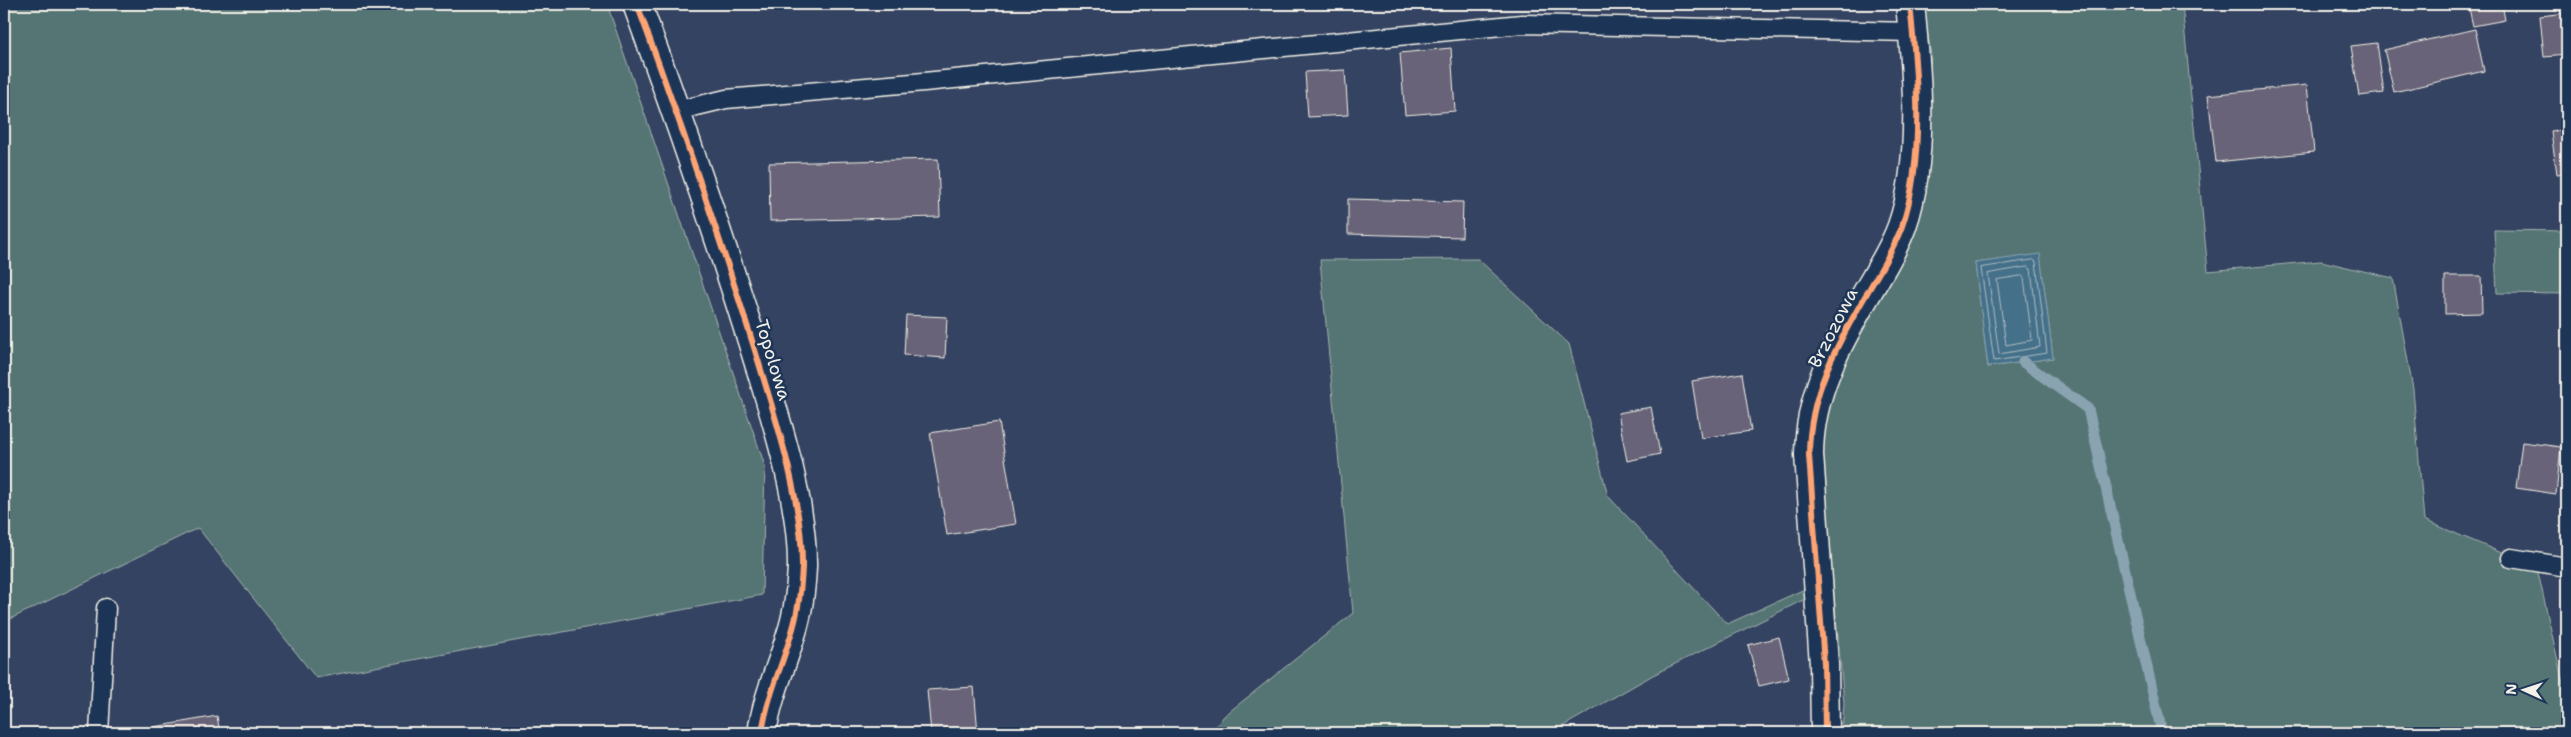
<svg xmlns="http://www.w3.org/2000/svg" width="2571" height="737" font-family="'Shantell Sans',sans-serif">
<rect width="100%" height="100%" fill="#344361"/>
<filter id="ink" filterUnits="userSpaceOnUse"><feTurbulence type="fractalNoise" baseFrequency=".02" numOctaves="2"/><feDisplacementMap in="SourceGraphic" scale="10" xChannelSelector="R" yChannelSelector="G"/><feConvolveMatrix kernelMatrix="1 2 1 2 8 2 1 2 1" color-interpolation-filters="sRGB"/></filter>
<g filter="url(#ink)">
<g fill="#547575" stroke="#a4b3ae" fill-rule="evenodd">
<path d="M4,4H607L765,466L762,595L316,678L198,528L4,622Z"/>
<path d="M1923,4H2182L2208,271L2321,261L2393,278L2413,389L2424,520L2537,568L2567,701V724L2559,733H1842L1844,703L1821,455L1822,423L1836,375L1919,205L1931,55ZM2040,255L2053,358L1988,367L1975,263Z"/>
<path d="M2494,230L2567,231V294L2497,293Z"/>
<path d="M1478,259L1569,344L1608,496L1727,624L1807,588L1805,599L1653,675L1551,733H1210L1224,716L1353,613L1320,260Z"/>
</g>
<path fill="#446f8a" stroke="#8aa3b0" d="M2040,254L2053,358L1988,367L1975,263Z"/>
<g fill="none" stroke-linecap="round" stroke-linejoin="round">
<g stroke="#aebdc2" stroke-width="1">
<path d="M2034,260L2036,262L2047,353L1994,361L1981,268Z"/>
<path d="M2028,267L2031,269L2040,347L1999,354L1988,274Z"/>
<path d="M2022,276L2024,278L2032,340L2006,345L1997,280Z"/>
</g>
<path stroke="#8aa3b0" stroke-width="11" d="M2023,362L2088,409L2162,733"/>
</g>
<g fill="#696479" stroke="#f4f1e8">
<path d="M2468,4H2502L2505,20L2473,26Z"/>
<path d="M2567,13V55L2544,57L2540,16Z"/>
<path d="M2475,29L2484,71L2394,92L2384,50Z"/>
<path d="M2377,43L2384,93L2359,96L2351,46Z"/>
<path d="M1451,48L1455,111L1405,115L1400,53Z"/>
<path d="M1345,70L1348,115L1308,117L1305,72Z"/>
<path d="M2307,85L2314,152L2216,162L2208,95Z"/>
<path d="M2567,129V173L2557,174L2551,132Z"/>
<path d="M938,159L940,217L770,221L769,163Z"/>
<path d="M1348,199L1463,202L1462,237L1348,234Z"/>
<path d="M2445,276H2481L2482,313L2445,314Z"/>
<path d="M906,315L947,317L945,358L904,355Z"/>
<path d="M1742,373L1751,431L1701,438L1692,381Z"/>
<path d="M1651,407L1660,454L1627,461L1618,413Z"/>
<path d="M999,422L1016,524L947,535L930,433Z"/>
<path d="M2522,442L2561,447L2556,494L2516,488Z"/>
<path d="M1779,637L1789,679L1759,686L1748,645Z"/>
<path d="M974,687L978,733H931L927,690Z"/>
<path d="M217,716L220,733H155L154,727Z"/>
</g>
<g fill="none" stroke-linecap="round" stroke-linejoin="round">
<g stroke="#f4f1e8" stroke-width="21">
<g id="lane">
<path d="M676,111L726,99L924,82L1522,24L1913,32"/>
<path d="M2511,558L2567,567"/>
<path d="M99,733L106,608"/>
</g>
</g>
<g stroke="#f4f1e8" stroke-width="31">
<g id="street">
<path d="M637,4C679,118 718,232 754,347C774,413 803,499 802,567C801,588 798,614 791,635C781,668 767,698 762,733"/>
<path d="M1825,733L1824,664L1809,455C1809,394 1837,344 1867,293C1879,272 1894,249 1902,226C1925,160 1917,73 1910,4"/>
</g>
</g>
<use href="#lane" stroke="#1d3557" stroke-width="18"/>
<use href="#street" stroke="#1d3557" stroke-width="28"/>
<g stroke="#1d3557" stroke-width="9">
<g id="cycleway">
<path d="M637,4C679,118 718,232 754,347C774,413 803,499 802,567C801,588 798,614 791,635C781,668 767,698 762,733"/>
<path d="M1825,733L1824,664L1809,455C1809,394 1837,344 1867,293C1879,272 1894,249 1902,226C1925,160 1917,73 1910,4"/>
</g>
</g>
<use href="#cycleway" stroke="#fda474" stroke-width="6"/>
</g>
</g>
<g text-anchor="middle" stroke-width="5" stroke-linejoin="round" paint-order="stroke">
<g font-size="18" fill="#f4f1e8" stroke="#1d3557">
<text transform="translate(1833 328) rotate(-63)" y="6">Brzozowa</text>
<text transform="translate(773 360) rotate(73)" y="6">Topolowa</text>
</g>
</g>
<rect width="2571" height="737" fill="none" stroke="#1d3557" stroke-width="20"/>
<rect x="10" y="10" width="2551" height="717" fill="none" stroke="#f4f1e8" stroke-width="2" filter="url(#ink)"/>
<g transform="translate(2524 690) rotate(273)" stroke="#1d3557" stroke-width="4" paint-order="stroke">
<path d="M0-4L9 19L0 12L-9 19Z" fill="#f4f1e8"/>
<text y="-8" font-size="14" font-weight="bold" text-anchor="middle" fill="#f4f1e8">N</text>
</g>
</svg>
